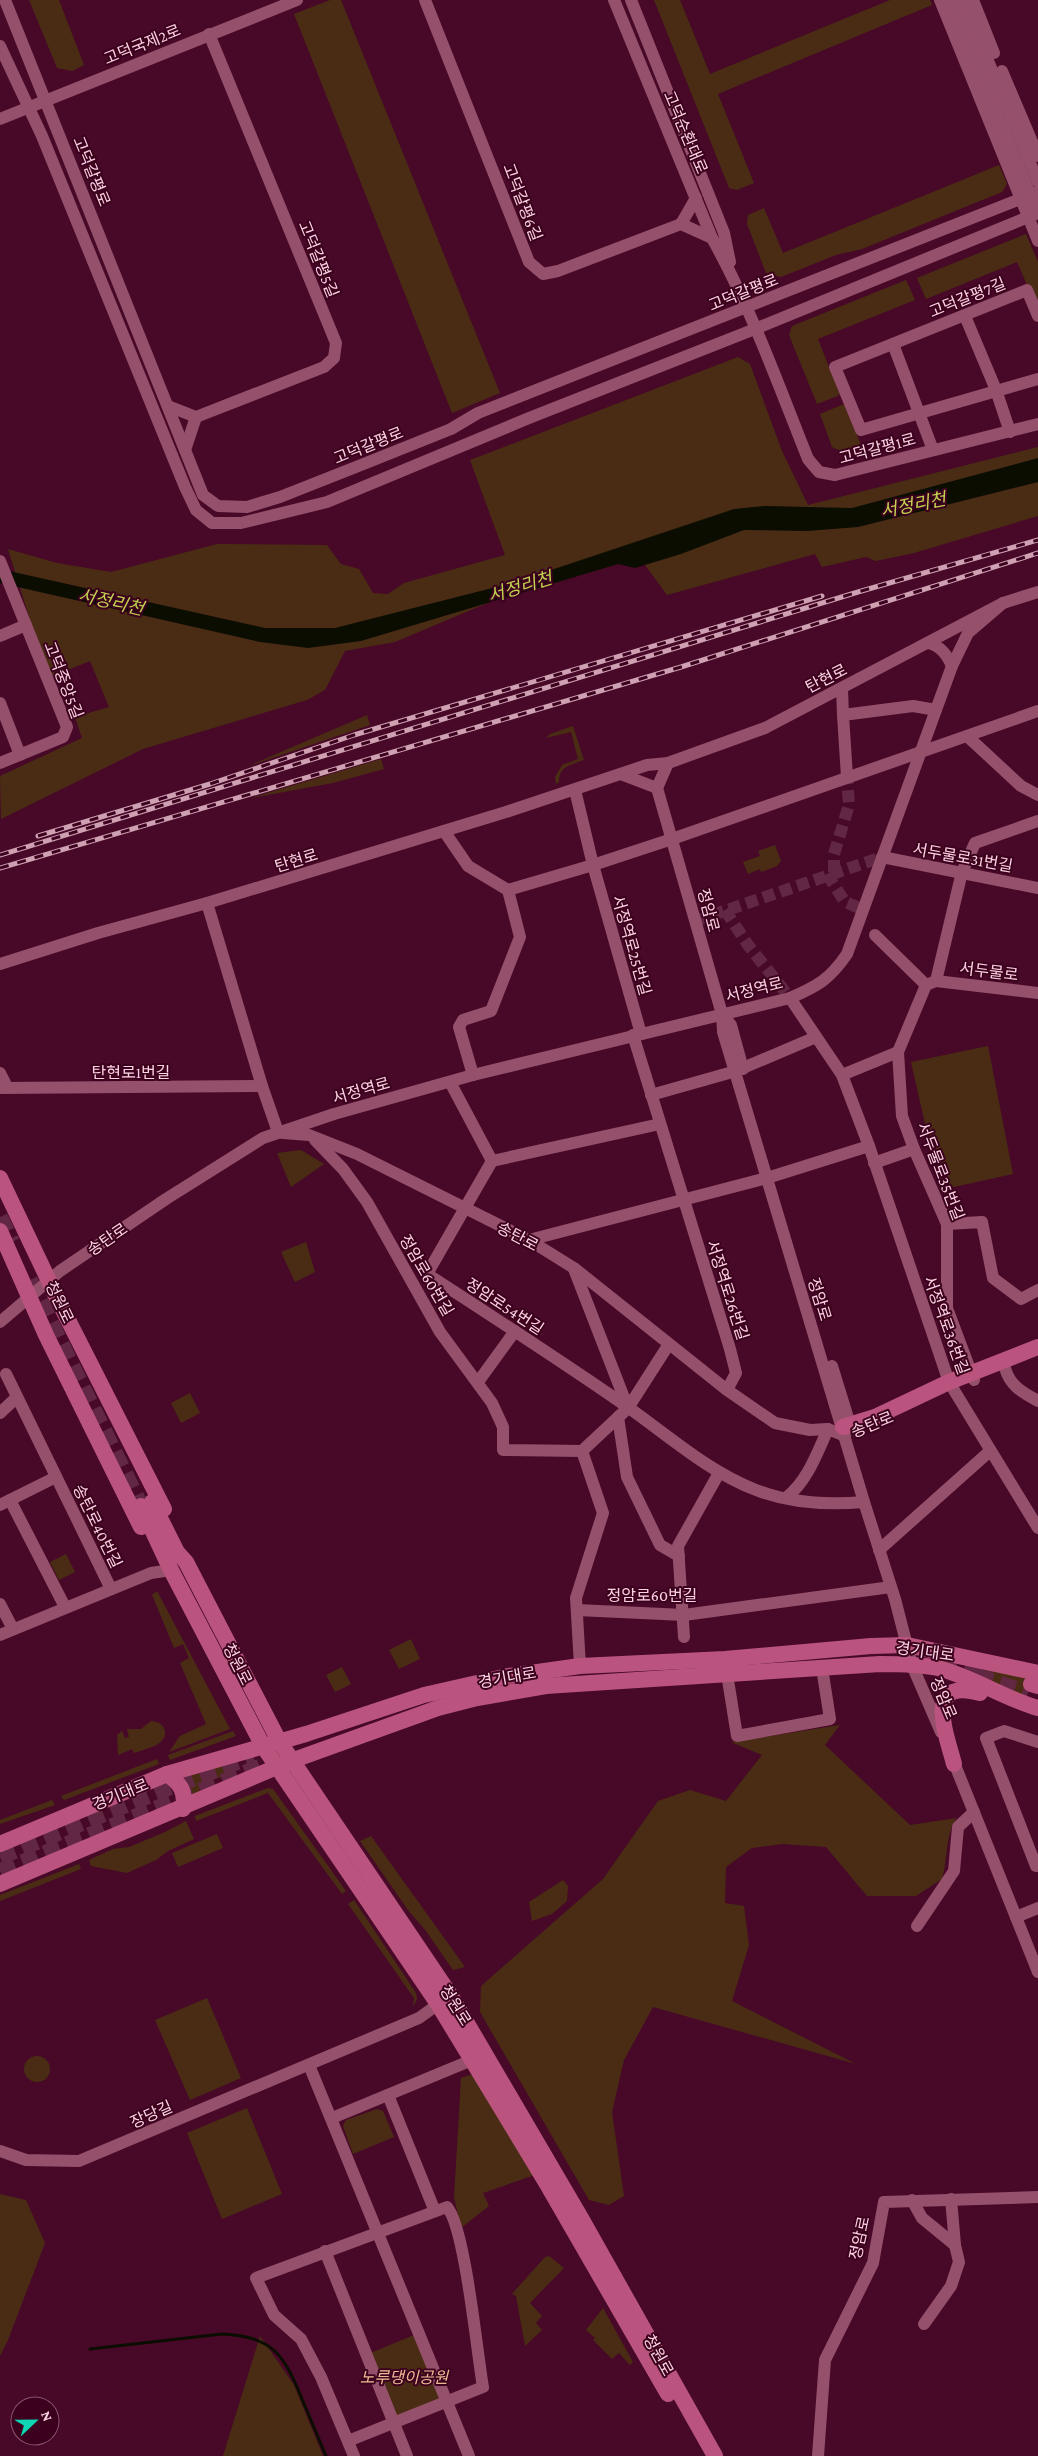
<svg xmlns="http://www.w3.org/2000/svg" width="1038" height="2456" font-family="'Crimson Pro','Noto Sans KR',serif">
<rect width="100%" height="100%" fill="#470927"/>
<g fill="#4a2c14">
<path d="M29,0H59L84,65L72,71L57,68Z"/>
<path d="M330,0H341L500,393L452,413L294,14Z"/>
<path d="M654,0H680L710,74L890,0H930L932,5L718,94L754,183L737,190L729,188Z"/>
<path d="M999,165L1007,184L1002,192L862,249L836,255L781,277L766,273L747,224L748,215L764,208L783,253Z"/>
<path d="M1026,234L1038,262V310L1017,262L926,299L917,278Z"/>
<path d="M906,280L915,300L818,339L840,395L817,404L789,335L792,326Z"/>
<path d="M738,357L750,364L782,451L808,505L1038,447V516L914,553L876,561L866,557L822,567L815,554L667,595L634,550L518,590L395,642L345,651L325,690L307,700L143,749L1,819L0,776L82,738L75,717L109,707L90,661L48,678L8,549L57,563L111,572L217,544L327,545L341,564L359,569L373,593L388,594L404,583L505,555L470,460Z"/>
<path d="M844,404L864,452L852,456L832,447L820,414Z"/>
<path d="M367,715L370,725L246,767Z"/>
<path d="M573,726L584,760C571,765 559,766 559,782L556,784L555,777L562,765L578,759L571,732L546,738L550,734Z"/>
<path d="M381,759L384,769L333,783L251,798Z"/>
<path d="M775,845L781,861L777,866L761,872L760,869L748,874L743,862L760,856L758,851Z"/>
<path d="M988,1046L1013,1174L940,1190L911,1062Z"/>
<path d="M301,1150L324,1164L291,1187L277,1153Z"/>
<path d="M306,1242L315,1272L295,1282L281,1252Z"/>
<path d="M190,1393L200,1413L181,1423L171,1403Z"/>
<path d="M66,1554L75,1572L59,1580L50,1562Z"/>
<path d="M157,1591L230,1729L169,1752L180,1736L206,1724L180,1663L189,1658L183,1644L174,1648L152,1595Z"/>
<path d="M411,1639L420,1659L399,1669L389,1650Z"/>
<path d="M342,1667L351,1684L335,1692L326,1675Z"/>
<path d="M986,1668L1034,1674L1026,1699L981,1680L979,1674Z"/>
<path d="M151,1721C156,1721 161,1723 164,1728C171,1745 144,1749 134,1753L132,1749L118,1755L117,1735L122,1731L125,1738L129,1737L127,1729H141Z"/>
<path d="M840,1725L825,1745L910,1825L957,1818C945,1832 948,1861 942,1879L916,1896H867L826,1847L782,1844L752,1848L726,1867L725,1903L744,1906L749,1945L732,2001L856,2064L653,2007L624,2060L612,2112L624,2196L609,2205L589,2200L480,2012L481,1986L603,1879L658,1801L690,1790L726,1801L762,1755L731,1742Z"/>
<path d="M233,1731L236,1736L170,1760L168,1755Z"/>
<path d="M157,1759L159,1764L64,1800L61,1796Z"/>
<path d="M232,1762L236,1772L213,1780L189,1799L176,1777Z"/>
<path d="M268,1788L273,1789L346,1891L342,1894L268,1793L196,1821L195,1816Z"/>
<path d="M52,1800L55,1805L0,1824V1820Z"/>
<path d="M186,1821L194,1839L168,1851L156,1860L127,1873L91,1866L89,1860L113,1849L129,1847L165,1832Z"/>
<path d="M217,1834L223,1848L178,1867L172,1853Z"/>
<path d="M371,1836L465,1967L453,1970L426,1931L408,1910L360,1841Z"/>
<path d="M79,1864L81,1869L0,1901V1895Z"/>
<path d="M563,1880L568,1886L567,1901L552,1914L532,1921L529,1902Z"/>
<path d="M354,1900L416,1993L417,1999L413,2007L414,1998L348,1904Z"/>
<path d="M207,1998L241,2078L190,2100L155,2020Z"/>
<circle cx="37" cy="2069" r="13"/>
<path d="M473,2074L535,2175L483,2193L489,2206L461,2228L454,2197L461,2078Z"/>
<path d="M247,2108L282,2194L222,2219L187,2133Z"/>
<path d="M377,2109L383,2111L394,2137L353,2154L343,2126L346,2120Z"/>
<path d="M0,2194L26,2200L45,2243L8,2340L0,2356Z"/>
<path d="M549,2256L564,2268L530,2303L542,2316L536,2323L542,2330L525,2346L516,2296L512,2294L545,2257Z"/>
<path d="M603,2308L633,2362L630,2365L619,2353L612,2359L593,2340L595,2338L586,2330Z"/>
<path d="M414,2335L440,2399L395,2418L368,2354Z"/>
<path d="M260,2336L294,2385L323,2456H223Z"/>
</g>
<path fill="#0b0d00" d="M1038,458V482L858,527L807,531L744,530L681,554L635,568L618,564L361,641L308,648L260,642L0,583V569L265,628H335L512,583L734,509L765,506L852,508Z"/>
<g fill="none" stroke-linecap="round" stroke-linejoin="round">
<path stroke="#0b0d00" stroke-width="3" d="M90,2349L222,2334C273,2336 284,2355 302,2399C310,2418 318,2437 326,2456"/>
<g stroke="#622743" stroke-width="12" stroke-dasharray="12 6" stroke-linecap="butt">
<path d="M834,872V854L849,805L847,777"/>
<path d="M827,874L845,902L862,909"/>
<path d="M725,910L748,945L790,998"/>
<path d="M695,921L882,857"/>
</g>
<g stroke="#622743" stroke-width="16" stroke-dasharray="16 8" stroke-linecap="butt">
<path d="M0,1217L12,1242"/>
<path d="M30,1280L141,1506"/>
<path d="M942,1659L990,1673"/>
<path d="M977,1676L1028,1693"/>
<path d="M0,1857L160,1791L253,1756"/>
<path d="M0,1871L267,1764"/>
</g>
<g stroke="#95506b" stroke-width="12">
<path d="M5,0L203,495L218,506L247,507L280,497L361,465L451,429L478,413L1038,192"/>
<path d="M425,0L529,262L543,274L558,271L681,224"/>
<path d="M614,0L712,238C751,308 778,384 808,459L819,472L835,475L1038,424"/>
<path d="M631,0L724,233L730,262"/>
<path d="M940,0L1038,241"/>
<path d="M951,0L1038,213"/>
<path d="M963,0L1038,182"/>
<path d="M973,0L994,53"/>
<path d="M0,46L42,136L185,487L196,510L212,523H241L327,502L529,418L755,329L1038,213"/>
<path d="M1002,71L1038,156"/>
<path d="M0,119L297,0"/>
<path d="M681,224L712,238"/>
<path d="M681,224L696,198"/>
<path d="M965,316L996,390L1010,432"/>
<path d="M1038,316L1027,290L835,367L861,430L1038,379"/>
<path d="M893,344L933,450"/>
<path d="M168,406L196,417"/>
<path d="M196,417L324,367L334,358L336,343L209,34"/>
<path d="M185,450L196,417"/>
<path d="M0,561L67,727L63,737L0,763"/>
<path d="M0,636L26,625"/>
<path d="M928,643C941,646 947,655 952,666"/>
<path d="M842,689L843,715"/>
<path d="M0,703L20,755"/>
<path d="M967,736L1021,786L1038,795"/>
<path d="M623,775L657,788"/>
<path d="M847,777L843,715L913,706L936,710"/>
<path d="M657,788L722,1014L723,1032L864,1502L895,1599L912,1665L941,1732"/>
<path d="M657,788L668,763"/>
<path d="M575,790L593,865L641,1034"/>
<path d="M444,831L468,866L508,890L520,937L491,1011L463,1020L459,1027L473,1075"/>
<path d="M882,857L1038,888"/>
<path d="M508,890L593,865L672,839L1038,711"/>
<path d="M875,935L926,985"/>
<path d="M0,964L98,933L207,903"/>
<path d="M936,981L1038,993"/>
<path d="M790,998L842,1075L869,1146L949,1382L1038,1528"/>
<path d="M722,1014L731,1025L743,1069"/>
<path d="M633,1035L730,1349L736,1373L727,1390"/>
<path d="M0,1073L7,1087"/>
<path d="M842,1075L898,1052"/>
<path d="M450,1082L492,1161L660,1124"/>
<path d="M0,1088L262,1086"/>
<path d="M651,1095L736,1071L816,1037"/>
<path d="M278,1132L262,1086L207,903L506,812L647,765L668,763L765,728L1003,603L1038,592"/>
<path d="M283,1133L309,1135L357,1154L529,1240L574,1268L727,1390L775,1423L810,1430L828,1429L845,1436"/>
<path d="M315,1140L343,1169L367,1202L440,1332L492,1403L503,1427V1450L582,1451"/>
<path d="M492,1161L427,1274C495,1318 563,1362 629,1408C670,1437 709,1472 756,1490C789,1503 829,1505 864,1502"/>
<path d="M874,1163L914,1149"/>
<path d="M947,1224L982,1222L993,1278L1021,1299L1038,1290"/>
<path d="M529,1240L767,1178L869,1146"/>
<path d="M574,1269L628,1408L669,1344"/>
<path d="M0,1322L60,1271L166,1199L263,1138L334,1114L473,1075L790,998C818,986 830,979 847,954L952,666L968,633L1003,603"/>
<path d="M832,1366L848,1418"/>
<path d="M1005,1368C1010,1386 1022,1392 1038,1401"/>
<path d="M6,1374L111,1589"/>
<path d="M974,1380L947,1308V1224L914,1149L902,1116L898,1052L926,985L936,981L962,872L975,843L1038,821"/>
<path d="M478,1382L515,1331"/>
<path d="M0,1413L16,1398"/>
<path d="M618,1417L627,1477L660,1545L679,1556"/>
<path d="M787,1497C808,1480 817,1453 828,1429"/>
<path d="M10,1500L65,1607"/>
<path d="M0,1505L56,1477"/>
<path d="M879,1550L990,1451"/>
<path d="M0,1604L13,1629"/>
<path d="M577,1610L684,1615L891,1587"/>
<path d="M0,1635L151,1573L171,1570"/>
<path d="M684,1637L678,1546L719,1473"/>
<path d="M580,1666L576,1598L603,1513L582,1451L628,1408"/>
<path d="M727,1674L737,1736L830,1719L822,1668"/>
<path d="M1038,1742L1004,1731L986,1738L1036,1866H1038"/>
<path d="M951,1755L1038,1972"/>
<path d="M1016,1917L1038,1908"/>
<path d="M917,1926L954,1871L958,1827L974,1812"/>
<path d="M309,2065L469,2456"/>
<path d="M388,2095L434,2209"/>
<path d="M332,2118L472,2060"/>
<path d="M0,2151L26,2160L79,2161L419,2018L444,2000"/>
<path d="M912,2200L922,2218L955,2245"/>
<path d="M325,2251L407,2456"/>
<path d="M924,2324L951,2286L959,2262L955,2245L951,2199"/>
<path d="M348,2441L483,2387C477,2353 465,2227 447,2207L256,2278L274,2315L301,2339L321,2377L354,2456"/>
<path d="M818,2456L825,2360L873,2263L884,2202L1038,2197"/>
</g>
<g stroke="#ba547e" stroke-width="16">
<path d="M0,1178L58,1300L164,1509"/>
<path d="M0,1231L46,1335L141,1527"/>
<path d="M843,1427L875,1417L949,1382L1038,1347"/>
<path d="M152,1502L177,1552L186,1562L279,1741L451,1996L581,2218L715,2456"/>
<path d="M141,1506L171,1570L263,1746L438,2004L547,2184L668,2394"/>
<path d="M1031,1684L1038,1686"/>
<path d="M954,1764C946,1733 923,1677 980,1693"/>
<path d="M167,1774C181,1784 186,1792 183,1809"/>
<path d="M0,1844L167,1774L306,1734L424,1695L508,1676L580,1666L725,1659L871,1646L907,1645L1038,1673"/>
<path d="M0,1884L291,1761L438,1708L477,1698L546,1686L880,1664C899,1664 919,1664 938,1668C973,1677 1003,1698 1038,1708"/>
</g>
<g stroke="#cea0b2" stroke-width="5">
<g id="rail">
<path d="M38,836L210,784L354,735L822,596"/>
<path d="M0,855L858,592L1038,540"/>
<path d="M0,868L681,667L1038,553"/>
</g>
</g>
<use href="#rail" stroke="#3c001e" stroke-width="3" stroke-dasharray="9" stroke-linecap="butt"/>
</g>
<g text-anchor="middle" stroke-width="4" stroke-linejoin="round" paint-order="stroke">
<g font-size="16" fill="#fcd3e1" stroke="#3c001e">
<text transform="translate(142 44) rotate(-22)" y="6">고덕국제2로</text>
<text transform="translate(686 132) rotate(67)" y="6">고덕순환대로</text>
<text transform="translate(92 171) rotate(68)" y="6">고덕갈평로</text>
<text transform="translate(523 202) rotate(69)" y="6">고덕갈평6길</text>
<text transform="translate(319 259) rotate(68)" y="6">고덕갈평5길</text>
<text transform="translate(743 292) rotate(-22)" y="6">고덕갈평로</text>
<text transform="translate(967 297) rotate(-22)" y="6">고덕갈평7길</text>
<text transform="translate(368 445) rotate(-22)" y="6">고덕갈평로</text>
<text transform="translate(877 448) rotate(-15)" y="6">고덕갈평1로</text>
<text transform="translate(826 678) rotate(-27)" y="6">탄현로</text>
<text transform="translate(64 680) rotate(69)" y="6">고덕중앙5길</text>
<text transform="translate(963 857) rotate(10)" y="6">서두물로31번길</text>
<text transform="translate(296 860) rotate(-17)" y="6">탄현로</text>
<text transform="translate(709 910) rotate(75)" y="6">정암로</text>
<text transform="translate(632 945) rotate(74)" y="6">서정역로25번길</text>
<text transform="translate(989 971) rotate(7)" y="6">서두물로</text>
<text transform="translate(754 989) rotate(-14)" y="6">서정역로</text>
<text x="131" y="1078">탄현로1번길</text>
<text transform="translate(361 1090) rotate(-16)" y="6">서정역로</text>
<text transform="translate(941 1171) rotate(69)" y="6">서두물로35번길</text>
<text transform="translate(518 1236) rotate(28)" y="6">송탄로</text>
<text transform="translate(107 1239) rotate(-34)" y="6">송탄로</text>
<text transform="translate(427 1275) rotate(60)" y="6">정암로60번길</text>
<text transform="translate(728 1290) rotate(72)" y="6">서정역로26번길</text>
<text transform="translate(820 1299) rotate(73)" y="6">정암로</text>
<text transform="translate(60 1302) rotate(64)" y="6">청원로</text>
<text transform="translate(505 1306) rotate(33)" y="6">정암로54번길</text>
<text transform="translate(947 1325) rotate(70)" y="6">서정역로36번길</text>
<text transform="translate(872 1424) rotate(-22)" y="6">송탄로</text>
<text transform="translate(98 1526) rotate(64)" y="6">송탄로40번길</text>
<text x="652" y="1601">정암로60번길</text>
<text transform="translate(925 1651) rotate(8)" y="6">경기대로</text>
<text transform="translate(238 1664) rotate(63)" y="6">청원로</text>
<text transform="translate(507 1677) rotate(-10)" y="6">경기대로</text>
<text transform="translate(944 1698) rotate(67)" y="6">정암로</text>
<text transform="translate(120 1794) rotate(-22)" y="6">경기대로</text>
<text transform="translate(456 2005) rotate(58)" y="6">청원로</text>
<text transform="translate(151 2114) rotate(-24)" y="6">장당길</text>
<text transform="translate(859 2238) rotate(-78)" y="6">정암로</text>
<text transform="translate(659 2355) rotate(61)" y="6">청원로</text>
</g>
<g font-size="16" font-style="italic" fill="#edb994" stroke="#3c001e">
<text x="404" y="2383">노루댕이공원</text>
</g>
<g font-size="18" font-style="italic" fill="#c1d34e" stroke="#3c001e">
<text transform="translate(913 505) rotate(-11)" y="6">서정리천</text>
<text transform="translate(520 587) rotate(-17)" y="6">서정리천</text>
<text transform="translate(111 602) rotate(13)" y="6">서정리천</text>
</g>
</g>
<g transform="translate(35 2421) rotate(68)"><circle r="24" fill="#3c001e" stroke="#89546c"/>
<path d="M0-4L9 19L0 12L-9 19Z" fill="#0ed5b4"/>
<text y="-8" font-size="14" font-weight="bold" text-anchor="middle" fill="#fcd3e1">N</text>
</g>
</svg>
